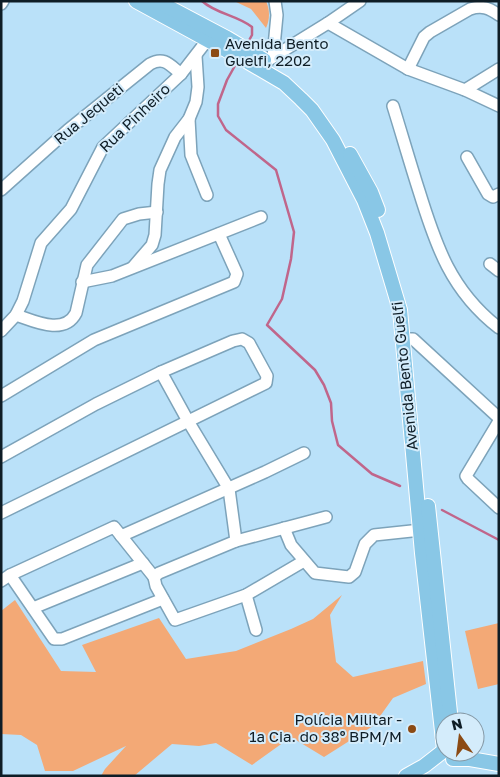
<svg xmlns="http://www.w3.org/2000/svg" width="500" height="777" font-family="'Golos Text',sans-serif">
<rect width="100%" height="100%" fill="#bae1f9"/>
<g fill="#f3a976">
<path d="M234,1H266C270,10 270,19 266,28L251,9Z"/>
<path d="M342,595L330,615L336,662L353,677L423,661L426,684L393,698L373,726L324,757L291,737L252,765L216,743L199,746L172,744L134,776H101L105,769L126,746L73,771H45L37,745L21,735L1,734V611L15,600L61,671L96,672L82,645L159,618L186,659L236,651L291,629L313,619Z"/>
<path d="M499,623V684L478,689L465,631Z"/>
</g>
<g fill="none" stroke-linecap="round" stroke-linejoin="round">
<g stroke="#c0668b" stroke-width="2.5">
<path d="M202,1C216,14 237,15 252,27V35L247,44"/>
<path d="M237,62L227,80L218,104V116L226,130L276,170L294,232L291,259L282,299L267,325L315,370L324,385L331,403L332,421L338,445L372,474L400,486"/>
<path d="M442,510L499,540"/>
</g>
<g stroke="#7da3ba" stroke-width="14">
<g id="minor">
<path d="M1,4L3,1"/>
<path d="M328,23L408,69L465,90L499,106"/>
<path d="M273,57L277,15L275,1"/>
<path d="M262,69L266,62L273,57L328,23L360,1"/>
<path d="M408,69L424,37L430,32L470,9C482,5 489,8 499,15"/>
<path d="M465,90L499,69"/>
<path d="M393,106C402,135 410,163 419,191C436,246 451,291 499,328"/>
<path d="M189,119L191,155L207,195"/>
<path d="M467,157L488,194L493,197L499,194"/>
<path d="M1,190L68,130L150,64C164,56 170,65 181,74"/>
<path d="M490,264L499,271"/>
<path d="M133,267L152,245L155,235L158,184L160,170L175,137L189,119L196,102L198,87L196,56"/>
<path d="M82,282L112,276L261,217"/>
<path d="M16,315C34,321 64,336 76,313L87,265L123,219L139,214L157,212"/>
<path d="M1,331L16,315L23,301L41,243L71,209L103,147L181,74L212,34"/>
<path d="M403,339H413L499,418"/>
<path d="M161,372L188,421L229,489L236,541"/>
<path d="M1,396L94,340L234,282L237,274L219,234"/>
<path d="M499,421L466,476L468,479L499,508"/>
<path d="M1,457L96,404L161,372L233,341L242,339L249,343L267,376L266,383L1,513"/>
<path d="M284,528L291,545L315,573L349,577L355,572L365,544L374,535L421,530"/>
<path d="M121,536L265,472L304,453"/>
<path d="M304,561L246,595L175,620L156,586L154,577L159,573L236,541L326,517"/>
<path d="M10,575L54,639H62L163,599"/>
<path d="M1,581L10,575L114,527L154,577"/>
<path d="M246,595L256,630"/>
<path d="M33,608L143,563"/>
</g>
</g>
<g stroke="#fff" stroke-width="16">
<g id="major">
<path d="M136,1L248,62L284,83L301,99L312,110L333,140L364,200L377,233L400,310L422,553L444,749"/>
<path d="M157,1L227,38L264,60"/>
<path d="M350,154L371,192L378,210"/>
<path d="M428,506L451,722"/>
<path d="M453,759H470L499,764"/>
<path d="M406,776L424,766L442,752"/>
</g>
</g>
<use href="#minor" stroke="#fff" stroke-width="11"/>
<use href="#major" stroke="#89c7e6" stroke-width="14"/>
</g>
<g fill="#8b4a14" stroke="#d4ecfb" stroke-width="2">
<rect x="210" y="48" width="10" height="10" rx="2.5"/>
<circle cx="412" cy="729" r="5"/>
</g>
<g text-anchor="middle" stroke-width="4" stroke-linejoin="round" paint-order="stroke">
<g font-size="15" fill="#0e1d26" stroke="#d4ecfb" text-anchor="start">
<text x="225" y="49">Avenida Bento<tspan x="225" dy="17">Guelfi, 2202</tspan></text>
<text x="402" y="725" text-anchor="end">Polícia Militar -<tspan x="402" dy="17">1ª Cia. do 38º BPM/M</tspan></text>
</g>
<g font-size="15" fill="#0e1d26" stroke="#d4ecfb">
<text transform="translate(89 114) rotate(-40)" y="5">Rua Jequeti</text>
<text transform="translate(135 118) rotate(-44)" y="5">Rua Pinheiro</text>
<text transform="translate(405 376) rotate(-96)" y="5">Avenida Bento Guelfi</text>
</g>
</g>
<rect width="500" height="777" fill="none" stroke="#0e1d26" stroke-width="5"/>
<g transform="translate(460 737) rotate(346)"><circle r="24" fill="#d4ecfb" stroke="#8599a6"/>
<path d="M0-4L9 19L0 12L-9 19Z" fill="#8b4a14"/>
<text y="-8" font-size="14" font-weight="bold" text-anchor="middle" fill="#0e1d26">N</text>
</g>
</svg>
